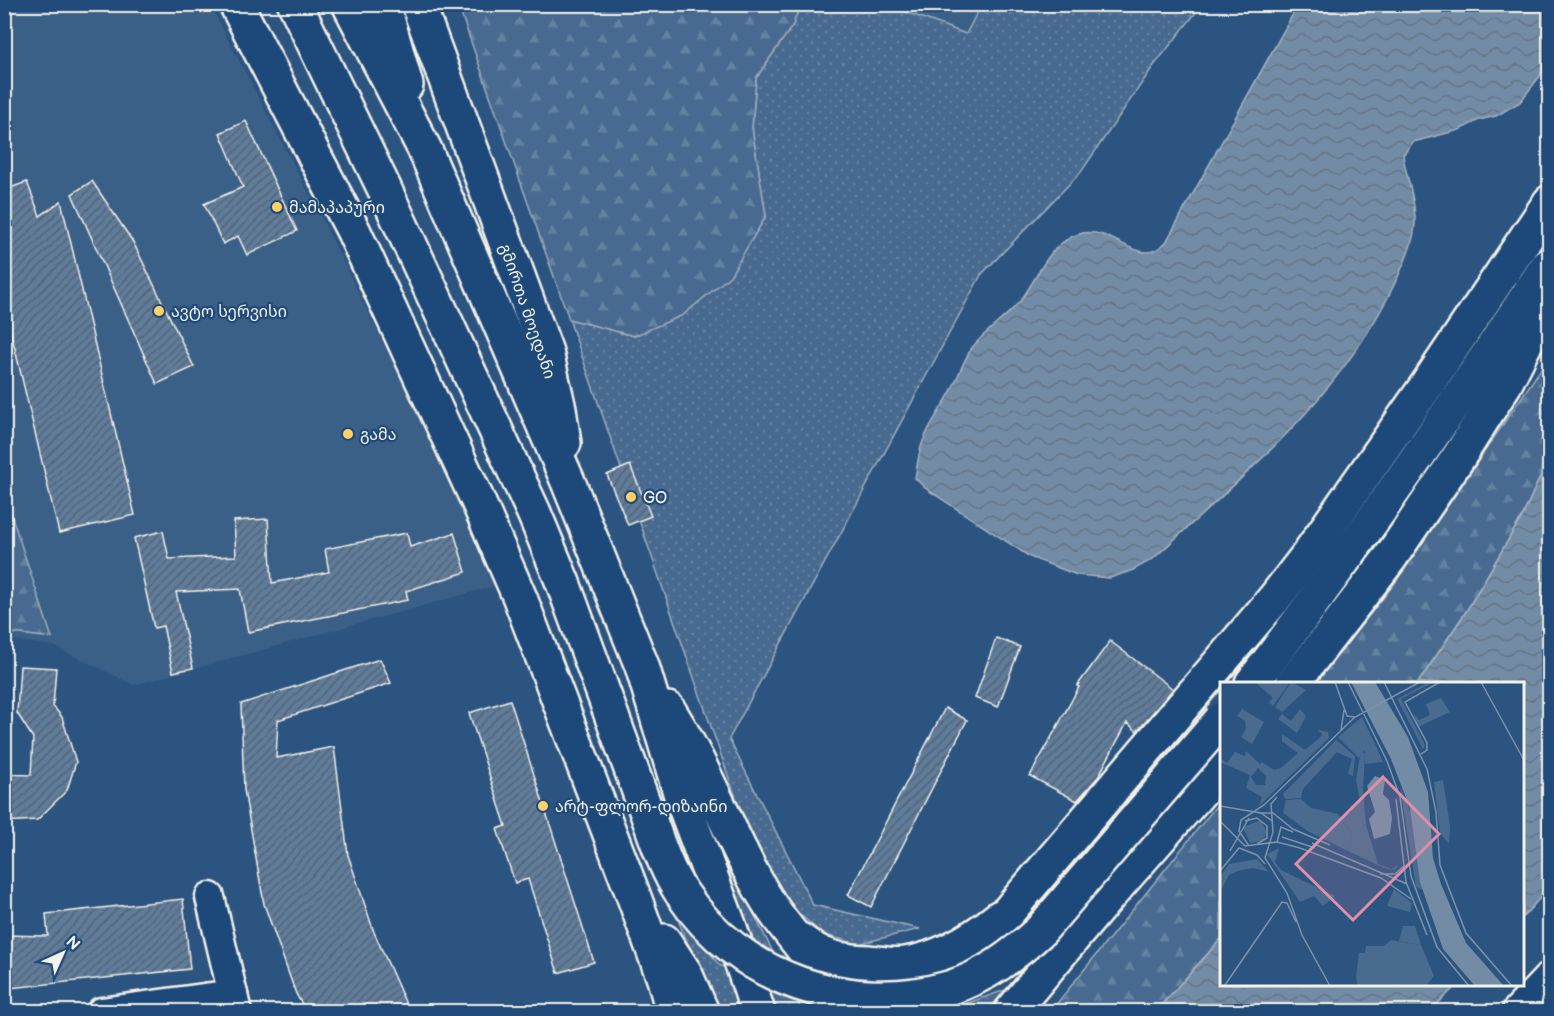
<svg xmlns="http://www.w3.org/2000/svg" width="1554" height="1016" font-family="'Balsamiq Sans','Noto Sans Georgian',sans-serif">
<defs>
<pattern id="grass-dots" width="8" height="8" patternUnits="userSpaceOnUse" patternTransform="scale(1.5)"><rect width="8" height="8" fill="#496b90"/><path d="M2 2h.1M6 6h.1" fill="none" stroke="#6481a0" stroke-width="1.8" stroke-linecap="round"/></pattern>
<pattern id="forest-firs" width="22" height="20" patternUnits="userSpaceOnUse" patternTransform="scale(1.5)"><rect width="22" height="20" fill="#496b90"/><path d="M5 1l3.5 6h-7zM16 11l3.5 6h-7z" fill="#6481a0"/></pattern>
<pattern id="water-waves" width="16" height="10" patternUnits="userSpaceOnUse" patternTransform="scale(1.5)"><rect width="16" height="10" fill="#738ca6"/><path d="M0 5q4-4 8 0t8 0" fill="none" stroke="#647484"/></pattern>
<pattern id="building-hatch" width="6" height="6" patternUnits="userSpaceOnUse" patternTransform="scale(1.5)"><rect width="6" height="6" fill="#5e7b9a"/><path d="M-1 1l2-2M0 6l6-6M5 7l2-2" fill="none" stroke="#556474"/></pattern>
</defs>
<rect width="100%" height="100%" fill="#2c5481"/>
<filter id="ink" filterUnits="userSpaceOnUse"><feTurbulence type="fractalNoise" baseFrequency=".0167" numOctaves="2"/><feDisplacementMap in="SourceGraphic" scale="12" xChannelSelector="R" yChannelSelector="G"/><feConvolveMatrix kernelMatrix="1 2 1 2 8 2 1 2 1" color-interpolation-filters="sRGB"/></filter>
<g filter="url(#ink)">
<g fill="#3b6088">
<path d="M4,5H210L321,217L502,584L134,685L54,646L5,639Z"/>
<path d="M887,5H981L966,34Z"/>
</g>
<g fill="url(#grass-dots)" stroke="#9eaebc" stroke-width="1.5">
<path d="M1125,4L1133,7L1134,4L1202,5L1152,68L1081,172L981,275L729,739L813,905L920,929L858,944L822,934L783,899L746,827L569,319L634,336L766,216L752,128L756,78L793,25L800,5H887L966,34L981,5Z"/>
<path d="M717,839L799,1005L801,1011H716L668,896L688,925L719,965L766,987Z"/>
<path d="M1005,990L988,1011H951L954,1008Z"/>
</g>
<g fill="url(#forest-firs)" stroke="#9eaebc" stroke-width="1.5">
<path d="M458,5H800L793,25L756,78L752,128L766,216L730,276L683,315L634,336L569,319Z"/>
<path d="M1549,357V457L1523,515L1467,610L1418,683H1315L1395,583Z"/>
<path d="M5,496L52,638L5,632Z"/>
<path d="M1221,800V939L1156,1011L1050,1012Z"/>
</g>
<g fill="url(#water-waves)" stroke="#a7b4c0" stroke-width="1.5">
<path d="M1298,5H1549V54L1540,76L1520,102L1496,116L1479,120L1459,130L1413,142L1403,155C1406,177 1416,200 1415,222C1415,241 1403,266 1395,283C1341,397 1245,474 1153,559L1133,570L1110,578L1077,575L1030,557L925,488L915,478C917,468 918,457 921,447C927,426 942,409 951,391C958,377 963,362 971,349C985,330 1006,319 1020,301C1039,277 1047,244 1079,234C1114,224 1139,272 1166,242Z"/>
<path d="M1549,457V888L1523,917L1522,683H1418L1467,610L1523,515Z"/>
<path d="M1221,939V984L1457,985L1430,1011H1156Z"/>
</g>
<g fill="url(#building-hatch)" stroke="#f4f1e8" stroke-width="1.5">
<path d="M246,121L297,231L247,255L238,236L223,244L204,204L243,187L220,133Z"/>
<path d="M92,181L133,242L194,367L157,384L72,194Z"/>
<path d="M27,182L40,216L61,201L135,515L59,533L4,303V190Z"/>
<path d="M630,465L651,516L628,525L607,475Z"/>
<path d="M268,519L272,583L329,572L325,549L407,533L410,547L454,533L466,572L406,591L408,600L248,632L240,589L176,592L193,668L173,672L163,626L154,628L134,538L163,531L169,559L236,556L234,521Z"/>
<path d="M996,638L1020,647L998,707L975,698Z"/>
<path d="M1110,641L1173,689L1137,731L1127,723L1098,777L1077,801L1030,776L1079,687L1077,686Z"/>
<path d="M380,659L391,683L278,720L276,758L334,747L348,855L374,932L409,1011H306L296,994L264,904L244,790L241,704Z"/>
<path d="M20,666L56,668L53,706L62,717L76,762L67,790L37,820L4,822V774L31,775L33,738L17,713Z"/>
<path d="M510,700L594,962L558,973L528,879L515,883L497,829L506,826L469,713Z"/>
<path d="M945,708L967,720L871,907L848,895Z"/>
<path d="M183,899L190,969L10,988V986L4,985V935L48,936L46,914Z"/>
</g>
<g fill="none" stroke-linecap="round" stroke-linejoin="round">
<g stroke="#f4f1e8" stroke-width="33">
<g id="minor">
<path d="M210,897L237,1012"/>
<path d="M101,1012L233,994"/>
<path d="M1549,1012L1550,1006"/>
</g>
</g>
<g stroke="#f4f1e8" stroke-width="38">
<g id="primary">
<path d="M236,4L354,232L477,499L520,598L631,889L664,979L673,1012"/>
<path d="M295,4L384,188L534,513L563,583L611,714"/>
<path d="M349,4L425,150L569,484L642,666L682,799L729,925L758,1012"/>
<path d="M383,4L406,85"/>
<path d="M418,4L546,352L559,409L564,443"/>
<path d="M1252,683C1356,548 1453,408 1547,266"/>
<path d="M668,709C676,722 684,735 691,749C718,798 737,852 767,900C789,937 828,969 838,1012"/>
<path d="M800,940C823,958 839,961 868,962C880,963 894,966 905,964C940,959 973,939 1000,917"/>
<path d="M664,941L685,973L702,1012"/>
<path d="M1519,1012L1550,979"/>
</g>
</g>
<g stroke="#f4f1e8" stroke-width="38">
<g id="trunk">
<path d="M1293,683L1390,558L1460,455L1505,384L1530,334L1550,269"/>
<path d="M928,1012L1013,906L1274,599L1308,555L1427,385L1550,202"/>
<path d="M1011,1012L1099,907L1221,768"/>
</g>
</g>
<use href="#minor" stroke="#1f4a7a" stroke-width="28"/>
<use href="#primary" stroke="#1f4a7a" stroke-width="33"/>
<use href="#trunk" stroke="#1f4a7a" stroke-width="33"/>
<g stroke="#f4f1e8" stroke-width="38" stroke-linecap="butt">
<path id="primary-bridge" d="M611,714C623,747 635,780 647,813C657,840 665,868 681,892C739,980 849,1016 949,988C985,977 1014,955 1041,930L1221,720"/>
</g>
<use href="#primary-bridge" stroke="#1f4a7a" stroke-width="33"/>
</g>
</g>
<g fill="#ffd166" stroke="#1f4a7a" stroke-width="2">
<circle cx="277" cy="207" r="6"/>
<circle cx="159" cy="311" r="6"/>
<circle cx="348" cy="434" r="6"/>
<circle cx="631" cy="497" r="6"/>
<circle cx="543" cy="806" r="6"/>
</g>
<g text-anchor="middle" stroke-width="4.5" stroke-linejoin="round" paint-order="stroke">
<g font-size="16" fill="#f4f1e8" stroke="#1f4a7a" text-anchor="start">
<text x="289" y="213">მამაპაპური</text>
<text x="171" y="317">ავტო სერვისი</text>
<text x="360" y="440">გამა</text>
<text x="643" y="503">GO</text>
<text x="555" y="812">არტ-ფლორ-დიზაინი</text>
</g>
<g font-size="16" fill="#f4f1e8" stroke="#1f4a7a">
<text transform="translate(528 311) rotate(71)" y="6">გმირთა მოედანი</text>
</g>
</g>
<g transform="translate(1220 682)">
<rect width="304" height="304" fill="#2c5481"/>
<path d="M141,68L145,72L143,108L146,143L158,182L172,187L179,182L174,188L164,186L126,168L130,165L131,151L120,135L132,130L130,124L140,119L136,98ZM41,138L47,151L42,159L30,161L23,145ZM183,244H195L201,263L179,259Z" fill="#496b90"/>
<path d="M209,0H214L181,17L205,63L203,67L177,17ZM22,27L44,40L32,62L21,55L26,47L25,39L17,34ZM80,27L86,34L77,51L58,37L62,32L71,39ZM142,35L156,64L163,80L145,82V68L139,76L118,55ZM98,48L108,50L109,56L39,124L42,115L26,106L30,93L0,80V76L7,81L15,70L25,74L26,69L40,82L42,80L54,88L61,86L78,71L62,59V52L85,68L103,53ZM38,86L46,94L45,103H36L31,95ZM116,58L135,74L133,94L128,92L132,77L117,70L83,107L81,116L65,117L63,112ZM223,98L230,144L229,162L220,151L214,100ZM180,104L192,134L203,208L196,205ZM81,117L91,126L118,132L131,151L130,165L126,168L89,150L63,131L66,118ZM59,166L55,180L61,188L115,214L103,224L94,214L80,220L47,172ZM37,177L49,190L33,186L18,189L9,193L0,210V195L9,182Z" fill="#496b90" fill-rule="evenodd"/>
<path d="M71,0L86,8L62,30L55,25ZM174,207L192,221L190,230L167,224ZM171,258L201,263L214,294L206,304H138L136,296L139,271H145L146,264H164Z" fill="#496b90"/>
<path d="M35,0H70L53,24L49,20L53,16ZM221,16L230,30L198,45L194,32L199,38L210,33L206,22Z" fill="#496b90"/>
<path d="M131,0H155L188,55L208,110L213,176L221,202L246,261L284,304H255L223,267L200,200L190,126L171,77ZM155,94L165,98L163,112L169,118L172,136L170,152L154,157L149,137L155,130L147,104Z" fill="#738ca6"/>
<path fill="none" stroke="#7c93aa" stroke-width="1.5" d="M115,0L127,34L135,35M128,0L167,79L180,115L191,194L217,265L249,304M164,0L207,87L216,130L220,183L246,251L292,304M261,0L305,80M121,48L124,28M201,72L207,68V61L185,20L220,0M57,115L51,122L53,150L45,176L67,211L82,253L110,304M176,117L186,200L207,253M0,124L41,131L52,139M38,131H53L73,147L110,163M0,139L25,164L57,160L80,166L161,196L191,217M25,139L37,136L47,144V156L37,162M62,155L95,166M57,160L61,145L73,150M92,161L187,202M29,164L19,149L21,138L44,123L135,35L200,0M10,169L29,136M0,189L19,166L37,173L45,182M160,192H175L185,183M5,303L62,220L67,221L76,240"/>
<path fill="#de8fa9" fill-opacity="0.15" stroke="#de8fa9" stroke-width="3" d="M163,95L219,152L133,238L76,182Z"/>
<rect width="304" height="304" fill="none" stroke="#f4f1e8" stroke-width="3"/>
</g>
<rect width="1554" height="1016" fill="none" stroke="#1f4a7a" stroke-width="24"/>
<rect x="12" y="12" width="1530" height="992" fill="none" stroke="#f4f1e8" stroke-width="2" filter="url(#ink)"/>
<g transform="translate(63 953) rotate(45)" stroke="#1f4a7a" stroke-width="4.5" paint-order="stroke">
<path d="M0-4.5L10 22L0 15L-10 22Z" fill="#f4f1e8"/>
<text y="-9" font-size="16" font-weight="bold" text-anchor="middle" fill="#f4f1e8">N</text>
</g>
</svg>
